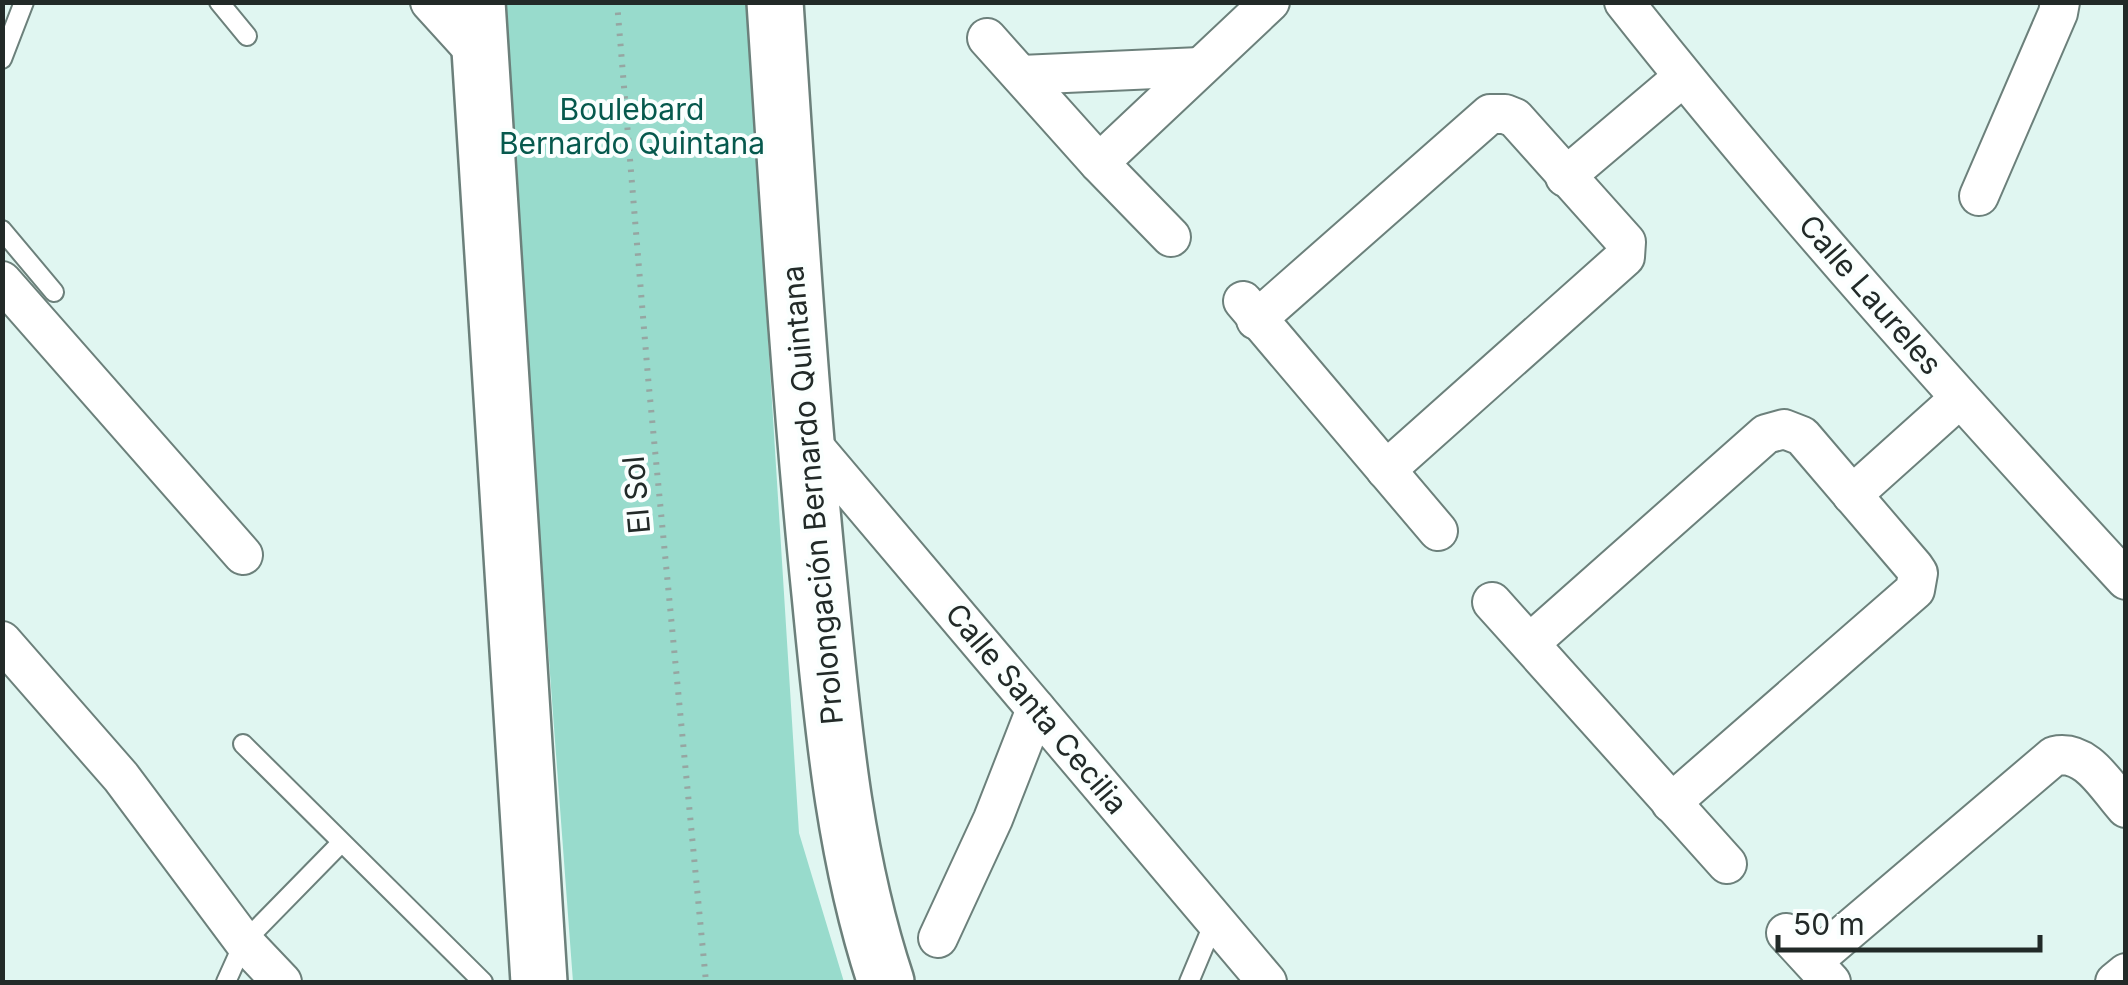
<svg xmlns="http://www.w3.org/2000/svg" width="2128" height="985" font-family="Inter,sans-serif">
<rect width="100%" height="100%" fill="#e0f6f1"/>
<path fill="#98dbcc" d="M500,3H747L799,833L844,982H573Z"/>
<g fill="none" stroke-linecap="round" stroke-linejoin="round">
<g stroke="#6c807b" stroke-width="22">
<g id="lane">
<path d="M219,2L247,36"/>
<path d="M2,59L24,2"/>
<path d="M2,230L54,292"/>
<path d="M243,744L483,982"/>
<path d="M226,982L244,942L341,843"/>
<path d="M1189,982L1215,920"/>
</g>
</g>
<g stroke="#6c807b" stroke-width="42">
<g id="street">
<path d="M430,2L480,57"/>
<path d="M1624,2C1782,202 1953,392 2126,580"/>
<path d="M987,38L1099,163L1171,237"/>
<path d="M1021,75L1200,67"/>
<path d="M1099,163L1270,2"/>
<path d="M1565,177L1683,77"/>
<path d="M1979,196L2058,13L2060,2"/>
<path d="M2,281L243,555"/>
<path d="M1243,301L1438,531"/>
<path d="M1256,320L1490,114H1505L1515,118L1626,242L1625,257L1386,470"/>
<path d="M806,437L1267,982"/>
<path d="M1852,495L1959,399"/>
<path d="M1492,602L1727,864"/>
<path d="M2,641L121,777L244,942L282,982"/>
<path d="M1530,643L1766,434L1784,429L1802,436L1914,567L1918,573L1915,590L1671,803"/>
<path d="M1786,933L1831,982"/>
<path d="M938,938L993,819L1036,709"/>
<path d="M1813,961L2054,756C2087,749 2106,786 2126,808"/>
<path d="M2115,982L2126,973"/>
</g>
</g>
<g stroke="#6c807b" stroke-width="60">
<g id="primary">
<path d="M477,2L539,982"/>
<path d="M775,2C788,200 800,397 820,594C833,726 844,856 886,982"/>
</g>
</g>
<path stroke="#96a6a2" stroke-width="6" stroke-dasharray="2.5 8" stroke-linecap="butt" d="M617,2L648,377L706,982"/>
<use href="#lane" stroke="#fff" stroke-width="18"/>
<use href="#street" stroke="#fff" stroke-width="38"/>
<use href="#primary" stroke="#fff" stroke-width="55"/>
</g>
<g text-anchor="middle" stroke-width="8" stroke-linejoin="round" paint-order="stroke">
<g font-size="30" fill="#06594d" stroke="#fafffe">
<text x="632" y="120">Boulebard<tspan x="632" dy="34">Bernardo Quintana</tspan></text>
</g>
<g font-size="30" fill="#222a28" stroke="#fafffe">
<text transform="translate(1870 295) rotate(49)" y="10">Calle Laureles</text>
<text transform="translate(637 495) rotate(-95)" y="10">El Sol</text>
<text transform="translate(813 495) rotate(-95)" y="10">Prolongación Bernardo Quintana</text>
<text transform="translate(1036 709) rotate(50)" y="10">Calle Santa Cecilia</text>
</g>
</g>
<rect width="2128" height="985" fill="none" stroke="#222a28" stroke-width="10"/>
<path d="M1778 935v15h262v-15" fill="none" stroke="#222a28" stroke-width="5"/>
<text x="1793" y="935" font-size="30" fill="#222a28" stroke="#fafffe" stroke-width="8" paint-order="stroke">50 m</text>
</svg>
